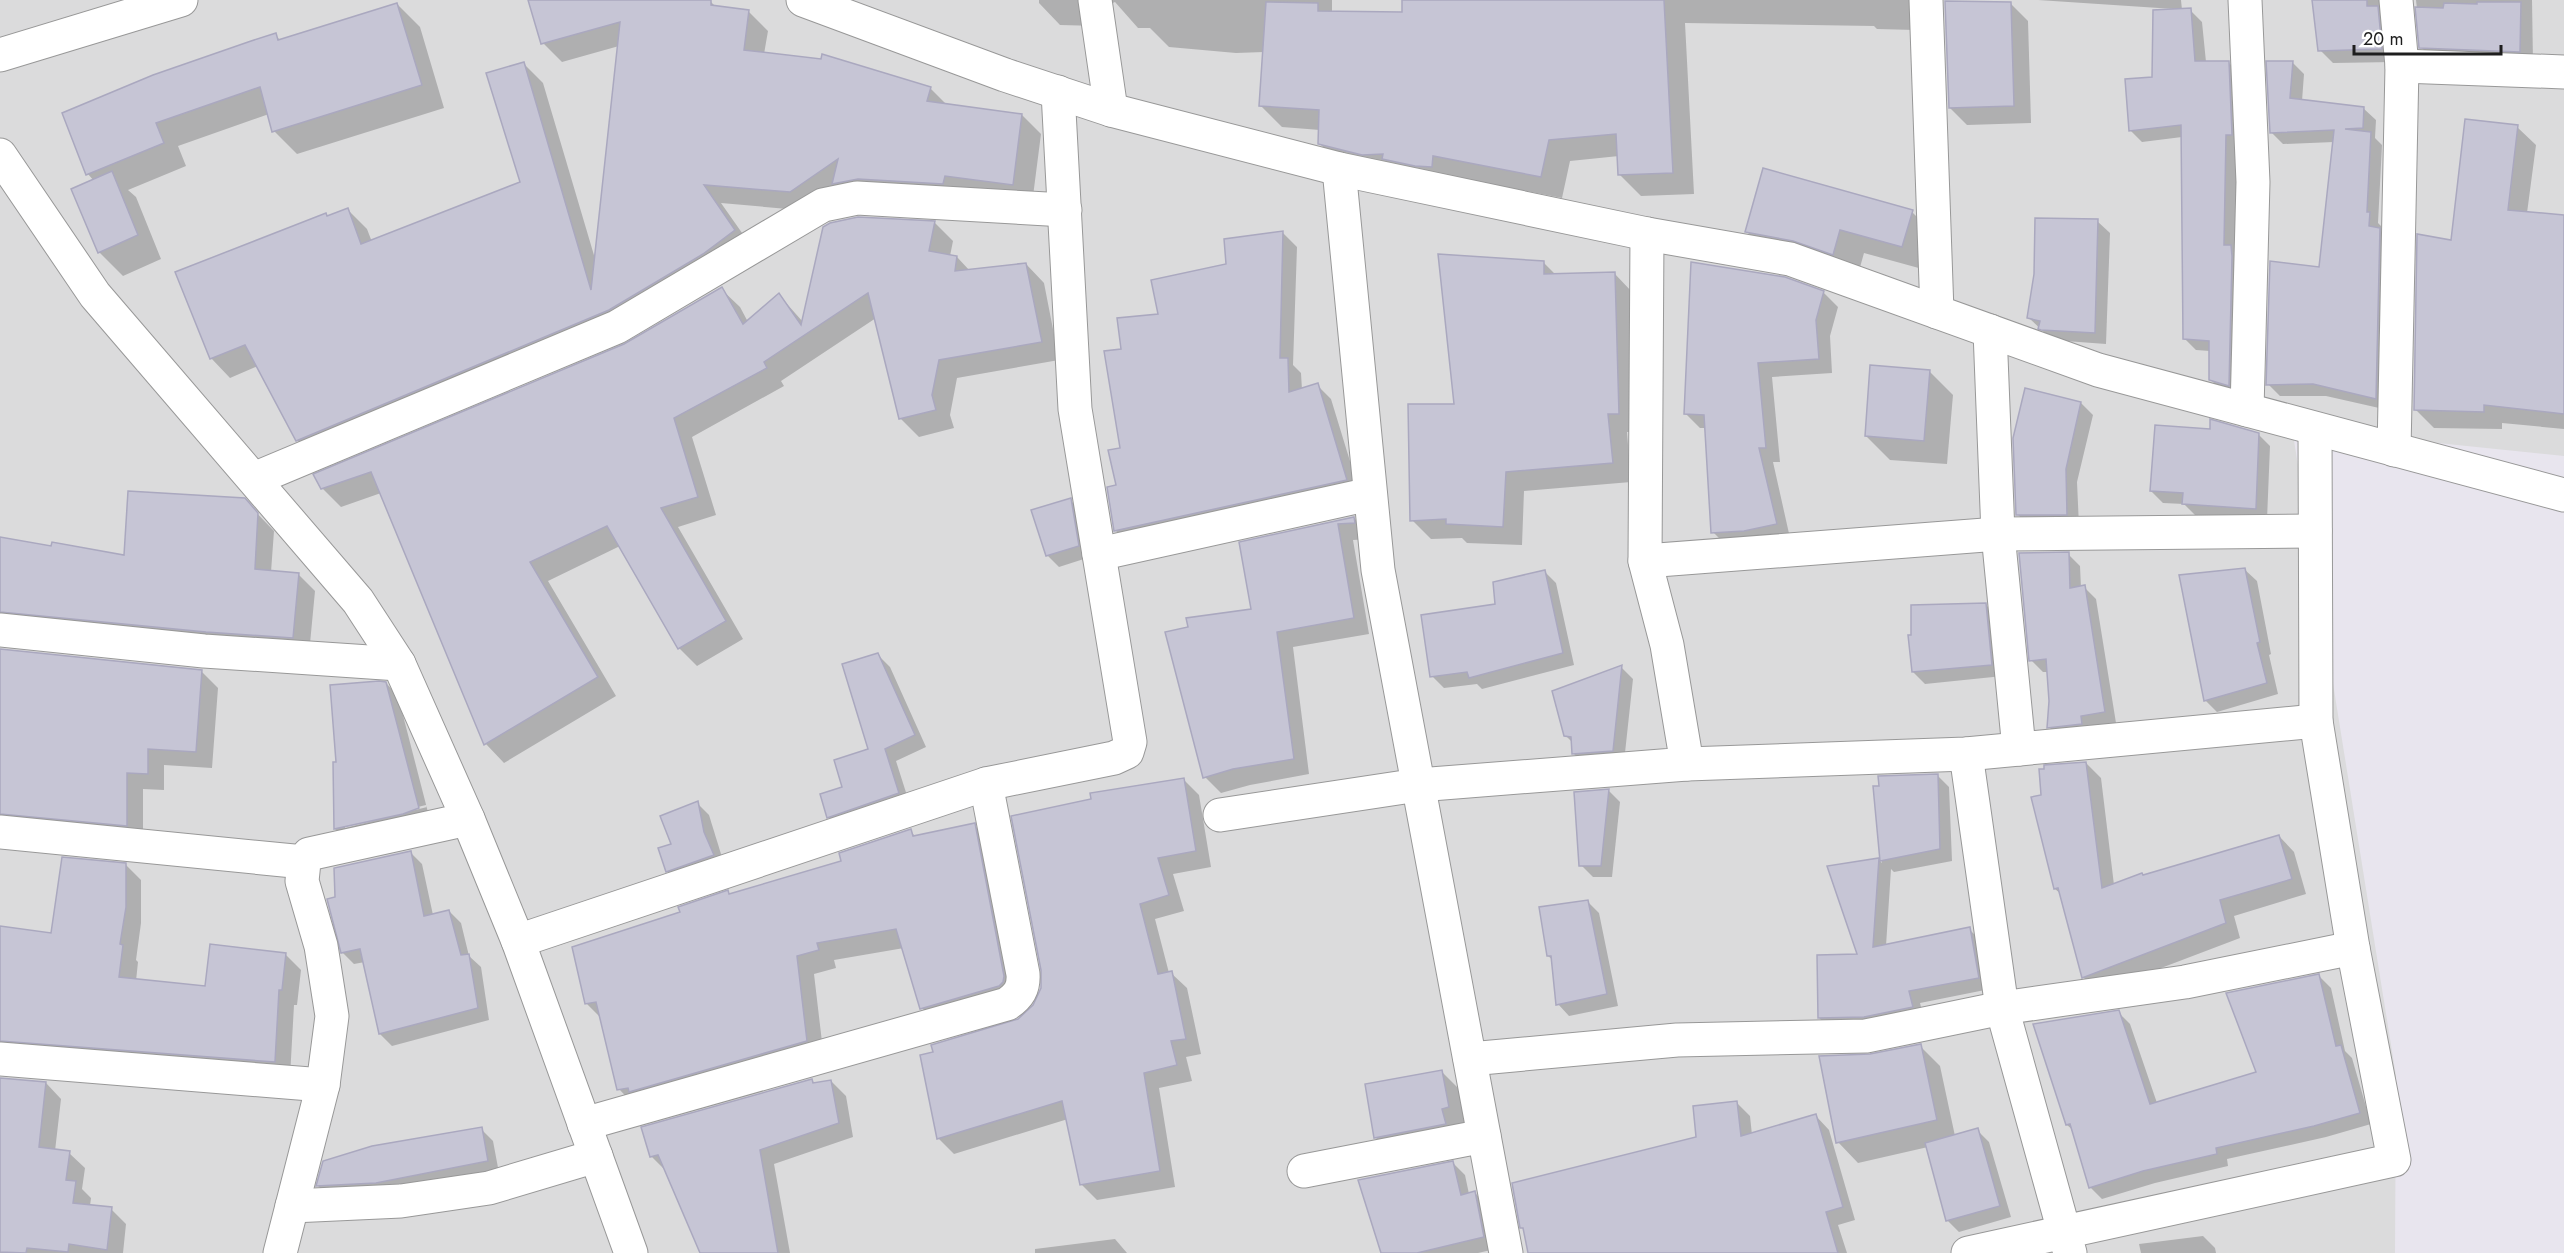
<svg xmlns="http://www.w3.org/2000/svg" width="2564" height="1253" font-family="Jost,sans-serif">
<rect width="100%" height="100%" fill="#e8e5ee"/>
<path fill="#dbdbdc" d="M0,0H2564V456L2292,428L2396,1076L2395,1253H0Z"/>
<g fill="#0003" fill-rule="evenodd">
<path d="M530,0L711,2L716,7L748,11L768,31L764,54L930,88L947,105L1022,115L1041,134L1032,204L810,211L721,203L754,250L316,460L297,440L258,366L230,378L211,358L326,214L328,217L348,210L367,229L372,242L522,183L524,64L543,83L596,262L619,46L562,62L543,43Z"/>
<path d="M1039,0H1332V13L1403,14V0H1916L1915,30L1877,29L1874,26L1685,23L1694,194L1641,196L1620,175L1619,156L1570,161L1562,198L1454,177L1341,165L1320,144V130L1282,127L1261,106L1264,52L1236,53L1169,47L1150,28H1138L1115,2L1104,7L1098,26L1060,25L1039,3Z"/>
<path d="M2038,0H2181L2182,10H2190L2202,22L2206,62H2228L2240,74L2235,250L2240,397L2223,392L2211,380L2210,351L2196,350L2184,338L2182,137L2142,142L2130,130L2154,78L2174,9Z"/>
<path d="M2315,0H2397L2394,62L2333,63L2320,50Z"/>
<path d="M2416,0H2532L2533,64L2434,61L2421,47Z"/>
<path d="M2010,3L2028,21L2031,123L1967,125L1950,108Z"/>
<path d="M397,4L420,27L444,108L297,154L274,131L269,114L178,146L186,166L128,190L136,197L161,259L123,276L99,252L94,181L88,174L64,113L275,35L281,41Z"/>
<path d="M2292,62L2304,74L2302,101L2363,108L2376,120L2375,138L2382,145L2378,223L2381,226V231L2391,242L2388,410L2326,396H2280L2268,384L2321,268L2334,142L2283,144L2271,132Z"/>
<path d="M2517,127L2536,145L2527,213L2564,217V429L2502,423V429L2434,428L2415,409L2452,242Z"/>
<path d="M1912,212L1936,236L1926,270L1864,253L1857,278L1771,256L1747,232Z"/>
<path d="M858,218L935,223L953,241L950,256L957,257L970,271L1026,264L1044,283L1059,360L957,378L950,415L954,428L919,437L901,419L876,318L781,381L784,386L692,437L716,515L678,527L743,639L697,666L679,648L620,546L548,581L616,696L504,763L486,744L381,493L341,507L322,488L625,346L721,289L740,307L748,322L779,295L803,322Z"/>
<path d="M2097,221L2110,233L2106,344L2052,340L2029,318Z"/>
<path d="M1283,233L1297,247L1293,365L1301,373L1302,390L1317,385L1331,399L1360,494L1130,545L1116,531L1109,488L1117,486L1121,449L1123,350L1159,316L1228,265Z"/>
<path d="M1544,263L1556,275L1614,273L1633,293L1637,432H1627L1631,482L1524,491L1522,545L1467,543L1462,538L1431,539L1412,520L1456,405Z"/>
<path d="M1823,292L1838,307L1830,336L1832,373L1772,377L1780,462H1773L1790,538L1727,546L1713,532L1706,428H1700L1686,414Z"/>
<path d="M1929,371L1953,395L1947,464L1890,460L1866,436Z"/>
<path d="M2081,403L2093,415L2077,482L2079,526H2030L2017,514Z"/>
<path d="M2258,434L2270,446L2267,520L2196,516L2184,504L2163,503L2151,491Z"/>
<path d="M244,500L274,531L271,572L299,575L315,591L309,654L0,638V538L125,557Z"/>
<path d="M1070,500L1082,512L1090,557L1059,567L1047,555Z"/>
<path d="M1354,518L1370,534V539L1353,540L1369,634L1293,647L1309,774L1250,785L1221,793L1205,777L1252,610L1241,543Z"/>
<path d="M2068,554L2080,566L2081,588L2084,587L2096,599L2116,723L2092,728L2061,739L2049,727L2051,701L2049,672H2043L2031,660Z"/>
<path d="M2244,569L2257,581L2271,654L2269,655L2278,694L2217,712L2205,700Z"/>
<path d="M1544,571L1556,583L1574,665L1482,689L1477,684L1444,688L1432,676L1497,606Z"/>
<path d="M1985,604L1997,616L2003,676L1925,684L1913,672Z"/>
<path d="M0,650L201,671L218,688L212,768L164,765V790L143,789V841L0,832Z"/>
<path d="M878,655L890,667L926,747L896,761L910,805L840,829L829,817L844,788L870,750Z"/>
<path d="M1621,667L1633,679L1624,762L1586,766L1574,754L1573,743L1565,735Z"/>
<path d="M386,683L398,696L430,820L347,841L335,829L338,763ZM426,805L427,807L345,828V825Z"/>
<path d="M2086,763L2101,778L2114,885L2279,836L2294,852L2306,894L2234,916L2240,938L2098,992L2083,977L2061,894L2055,889L2043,796L2046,770Z"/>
<path d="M1937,775L1949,787L1952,861L1894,872L1891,869L1886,946L1969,929L1981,941L1990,989L1920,1003L1924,1019L1832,1030L1819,1018L1860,955L1879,860L1882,863L1875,787Z"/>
<path d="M1183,779L1199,795L1211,867L1173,874L1184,911L1155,919L1169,973H1171L1187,988L1201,1054L1186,1057L1192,1081L1159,1088L1175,1187L1097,1200L1081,1184L1068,1119L954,1154L938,1138L1018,1021L1033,1008Z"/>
<path d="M1608,790L1620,802L1612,877H1593L1581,865Z"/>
<path d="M697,803L709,815L725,867L679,883L667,871L673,845Z"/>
<path d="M974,825L992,843L1017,1004L939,1026L922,1008L904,948L834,960L836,968L814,974L824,1059L636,1107L619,1089L602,1019L587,1004L574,948L682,913L727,892L731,896L843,862L910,831L916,837Z"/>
<path d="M410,852L422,864L433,915L449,911L461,923L469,956L481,967L489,1020L392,1046L380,1034L365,962L354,964L342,952L336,898Z"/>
<path d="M126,865L141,880V923L136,960L138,962L136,981L206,988L285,954L301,970L297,1005H294L290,1077L0,1064V927L53,934Z"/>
<path d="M1587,901L1599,913L1618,1006L1569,1016L1558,1004L1553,960L1548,956Z"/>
<path d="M2319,976L2331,988L2345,1051L2352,1058L2371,1124L2326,1137L2227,1159L2228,1166L2155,1183L2102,1199L2090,1187L2074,1131L2067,1125L2118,1012L2130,1024L2157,1103L2258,1073Z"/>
<path d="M1920,1046L1940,1066L1955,1136L1977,1130L1989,1142L2011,1217L1959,1232L1947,1220L1928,1147L1858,1163L1838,1142L1870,1056Z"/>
<path d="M1442,1072L1466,1096L1472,1131L1400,1162L1376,1138Z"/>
<path d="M0,1079L46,1083L61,1099L55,1151L69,1153L85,1168L82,1189L91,1198L90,1206L111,1209L126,1224L123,1253H0Z"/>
<path d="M812,1080L815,1084L831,1081L846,1096L853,1137L774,1164L790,1253H701L667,1172L652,1157Z"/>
<path d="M1737,1103L1750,1116L1752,1135L1816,1116L1829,1130L1855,1220L1838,1225L1847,1253H1530L1525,1231L1522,1228L1697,1138Z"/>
<path d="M481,1129L493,1141L499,1173L330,1197L318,1186Z"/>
<path d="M1453,1163L1465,1175L1469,1194L1475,1193L1487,1205L1495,1249L1478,1253H1382Z"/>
<path d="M2203,1236L2215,1248L2216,1253H2141L2139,1244Z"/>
<path d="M1115,1239L1127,1253H1035V1249Z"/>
</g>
<g fill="#c6c5d5" stroke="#aaa8bf" stroke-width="1.5">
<path d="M528,0H711V5L749,10L744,50L821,59L822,54L931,87L927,101L1022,114L1013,185L945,176L943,184L858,179L832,184L838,159L790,192L704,185L735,230L703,254L609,310L296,441L245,345L210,359L175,272L326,213L327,216L348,208L361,244L520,182L486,73L524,62L591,290L620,22L541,44Z"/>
<path d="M1402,0H1664L1673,173L1618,175L1616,134L1549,140L1541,177L1433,156L1432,167L1415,166L1382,159L1383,154L1362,155L1318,144L1319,110L1259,106L1266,2L1318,3V11L1402,12Z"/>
<path d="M2312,0H2367V6H2378L2382,49L2318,51Z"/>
<path d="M1945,1L2011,2L2014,106L1949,108Z"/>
<path d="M2477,2H2521L2520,52L2419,48L2415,7L2443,8L2444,3L2477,4Z"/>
<path d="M397,3L422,85L272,132L260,87L156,123L164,143L86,175L62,113L153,75L251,41L276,33L278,40Z"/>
<path d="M2191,8L2195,61H2229L2232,135H2226L2224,245H2231L2232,256L2229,386L2209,380V341L2183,339L2181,125L2129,131L2125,79L2152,77L2153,10Z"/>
<path d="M2266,61H2293L2290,98L2364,107L2363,128L2345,129L2371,132L2367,212H2370L2369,226L2380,228L2376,399L2313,384L2266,385L2270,261L2319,267L2334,130L2270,133Z"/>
<path d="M2465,119L2518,125L2508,210L2564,215V414L2484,405V412L2414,410L2417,234L2451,240Z"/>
<path d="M1763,168L1913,210L1902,247L1840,230L1833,255L1793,241L1745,232Z"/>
<path d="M112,171L138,235L98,253L71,189Z"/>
<path d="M858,217L935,221L929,251L957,256L955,271L1026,263L1042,342L939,360L932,395L936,410L899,419L868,293L764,362L767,368L674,418L698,497L661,508L726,621L678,649L607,526L530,562L598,677L484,745L371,472L321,489L313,474L624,344L722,287L743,324L779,293L801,325L823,227L830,223Z"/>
<path d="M2035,218L2098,219L2095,333L2041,330L2038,329L2040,321L2027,318L2034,274Z"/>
<path d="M1283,231L1280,358H1288L1289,392L1318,383L1347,480L1114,531L1107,487L1116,485L1108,450L1120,448L1104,351L1121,349L1117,318L1158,314L1151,280L1226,264L1224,239Z"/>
<path d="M1438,254L1544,261V274L1615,272L1619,414H1608L1613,463L1506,472L1503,527L1446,524V519L1410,521L1408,404H1454Z"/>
<path d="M1691,262L1785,277L1824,291L1816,320L1819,359L1758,363L1766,448H1759L1777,524L1744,531L1711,533L1704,415L1684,414Z"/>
<path d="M1870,365L1930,370L1924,441L1865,436Z"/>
<path d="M2025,388L2081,402L2066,469L2067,515H2016L2013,438Z"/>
<path d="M2210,419L2259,433L2256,509L2182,504L2183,493L2150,491L2155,425L2210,429Z"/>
<path d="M128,491L245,498L258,513L255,569L299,573L293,638L206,632L0,612V537L51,546L52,542L124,555Z"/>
<path d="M1071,498L1079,546L1046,556L1031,510Z"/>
<path d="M1354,517L1355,523L1338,524L1354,618L1277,632L1294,759L1233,769L1203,778L1165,632L1188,627L1186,618L1251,609L1239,542Z"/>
<path d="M2069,552L2070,588L2085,585L2105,712L2081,716L2082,724L2047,728L2049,701L2046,659L2029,661L2019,553Z"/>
<path d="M2245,568L2260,642L2257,643L2267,683L2204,701L2179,575Z"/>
<path d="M1545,570L1563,653L1469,678L1467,672L1430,677L1421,615L1495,604L1493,582Z"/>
<path d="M1986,603L1992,665L1912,672L1908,635H1911V605Z"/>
<path d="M0,649L202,670L196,752L148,749V774L127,773V826L0,814Z"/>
<path d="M878,653L915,735L885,749L899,793L827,818L820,794L842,787L834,760L868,749L842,664Z"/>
<path d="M1622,665L1613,751L1572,754L1571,737L1564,736L1552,691Z"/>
<path d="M379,681L386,682L419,808L403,814L334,829L333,762H336L330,685Z"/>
<path d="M2086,762L2102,888L2142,873L2143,875L2279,835L2292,879L2220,900L2226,923L2082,978L2058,888L2054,889L2031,797L2041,795L2039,769H2044V765Z"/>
<path d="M1938,774L1940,849L1880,861L1873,786H1879L1878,776Z"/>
<path d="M1184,778L1196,851L1158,858L1169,895L1140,904L1158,974L1172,971L1186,1039L1171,1041L1177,1065L1144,1073L1160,1171L1080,1185L1062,1101L937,1139L920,1055L933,1052L931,1045L1018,1019L1033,1005L1041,988V970L1011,816L1091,799L1090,793Z"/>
<path d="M1609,789L1601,866H1579L1574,792Z"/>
<path d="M698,801L704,832L714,855L666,872L658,848L671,844L660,816Z"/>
<path d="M975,823L1004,976L1003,982L999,986L920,1009L896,929L817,943L819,950L797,956L807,1041L629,1092L628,1088L617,1090L596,1002L585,1004L572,947L680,912L678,907L728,890L729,894L841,861L839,853L911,829L913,836Z"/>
<path d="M411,851L424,916L449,910L461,955L469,954L478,1008L379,1034L360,949L341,953L327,899L335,897L334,868Z"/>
<path d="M62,857L126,863V907L120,944L123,945L119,977L205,986L210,944L286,953L282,990H279L275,1062L0,1041V926L51,933Z"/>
<path d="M1879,858L1873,947L1970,927L1979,978L1909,991L1913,1007L1864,1017L1818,1018L1817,955L1857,954L1827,866Z"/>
<path d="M1588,900L1607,994L1556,1005L1551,956H1547L1539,907Z"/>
<path d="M2319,974L2336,1046L2341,1045L2360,1113L2314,1126L2216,1148L2217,1154L2143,1171L2089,1188L2070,1124L2066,1125L2033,1024L2119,1010L2150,1104L2256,1072L2226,993Z"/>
<path d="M1921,1044L1937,1120L1836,1143L1819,1056L1870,1054Z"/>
<path d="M1442,1070L1449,1107L1442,1109L1446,1124L1374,1138L1365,1084Z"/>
<path d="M0,1078L46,1082L39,1147L70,1151L66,1180L76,1181L73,1203L112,1207L107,1250L69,1244L68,1252L27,1248L26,1253L0,1252Z"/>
<path d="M812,1079L813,1083L831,1080L839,1123L760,1150L778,1253H700L658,1155L650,1157L641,1127Z"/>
<path d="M1737,1101L1741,1136L1816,1114L1843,1207L1826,1212L1838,1253H1528L1523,1228H1520L1512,1183L1696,1137L1693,1106Z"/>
<path d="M482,1127L488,1161L376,1183L316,1186L323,1161L372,1146Z"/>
<path d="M1978,1128L2000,1206L1946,1221L1925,1143Z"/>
<path d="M1453,1161L1461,1195L1475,1191L1484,1237L1417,1253H1381L1358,1180Z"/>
</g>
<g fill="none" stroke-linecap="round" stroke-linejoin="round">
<g stroke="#989898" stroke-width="35">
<g id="minor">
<path d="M803,0L1005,75L1111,110L1339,169L1647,234L1790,259L2098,370L2564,495"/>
<path d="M1095,0L1111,110"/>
<path d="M1926,0L1937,312"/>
<path d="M2245,0L2253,182L2247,410"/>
<path d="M0,55L181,0"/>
<path d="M2402,66L2564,72"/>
<path d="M0,155L95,295L358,601L399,664L468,819L518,941L631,1253"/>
<path d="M1339,169L1378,570L1506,1253"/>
<path d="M1990,331L1998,534L2019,749"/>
<path d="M2394,450L2402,66L2396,0"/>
<path d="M254,479L617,327L823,205L857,198L1065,210"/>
<path d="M1099,554L1370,494"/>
<path d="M1645,561L1998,534L2315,531"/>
<path d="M0,630L204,651L399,664"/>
<path d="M1966,754L2002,1008L2070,1253"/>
<path d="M1687,764L1966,754L2316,721"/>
<path d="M1220,815L1418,785L1687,764L1667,645L1645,561L1647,234"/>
<path d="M0,832L304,862"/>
<path d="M518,941L986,784L1114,758L1127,752L1130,742L1075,409L1058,92"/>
<path d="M0,1059L323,1085"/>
<path d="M1470,1059L1677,1040L1866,1036L2002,1008L2185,982L2353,948"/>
<path d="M584,1124L1007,1004C1019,996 1024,988 1023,974L986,784"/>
<path d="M1304,1171L1484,1136"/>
<path d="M292,1206L401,1201L489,1188L596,1156"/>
<path d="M280,1253L323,1085L332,1016L321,946L302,881L304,862L309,854L468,819"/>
<path d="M1968,1253L2394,1160L2353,948L2316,721L2315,429"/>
</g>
</g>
<use href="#minor" stroke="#fff" stroke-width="33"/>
</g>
<path d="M2354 45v9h147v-9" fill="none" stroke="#1e1e1e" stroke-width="3"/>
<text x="2363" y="45" font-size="18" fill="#1e1e1e" stroke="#ffffff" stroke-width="4.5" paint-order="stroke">20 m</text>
</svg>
